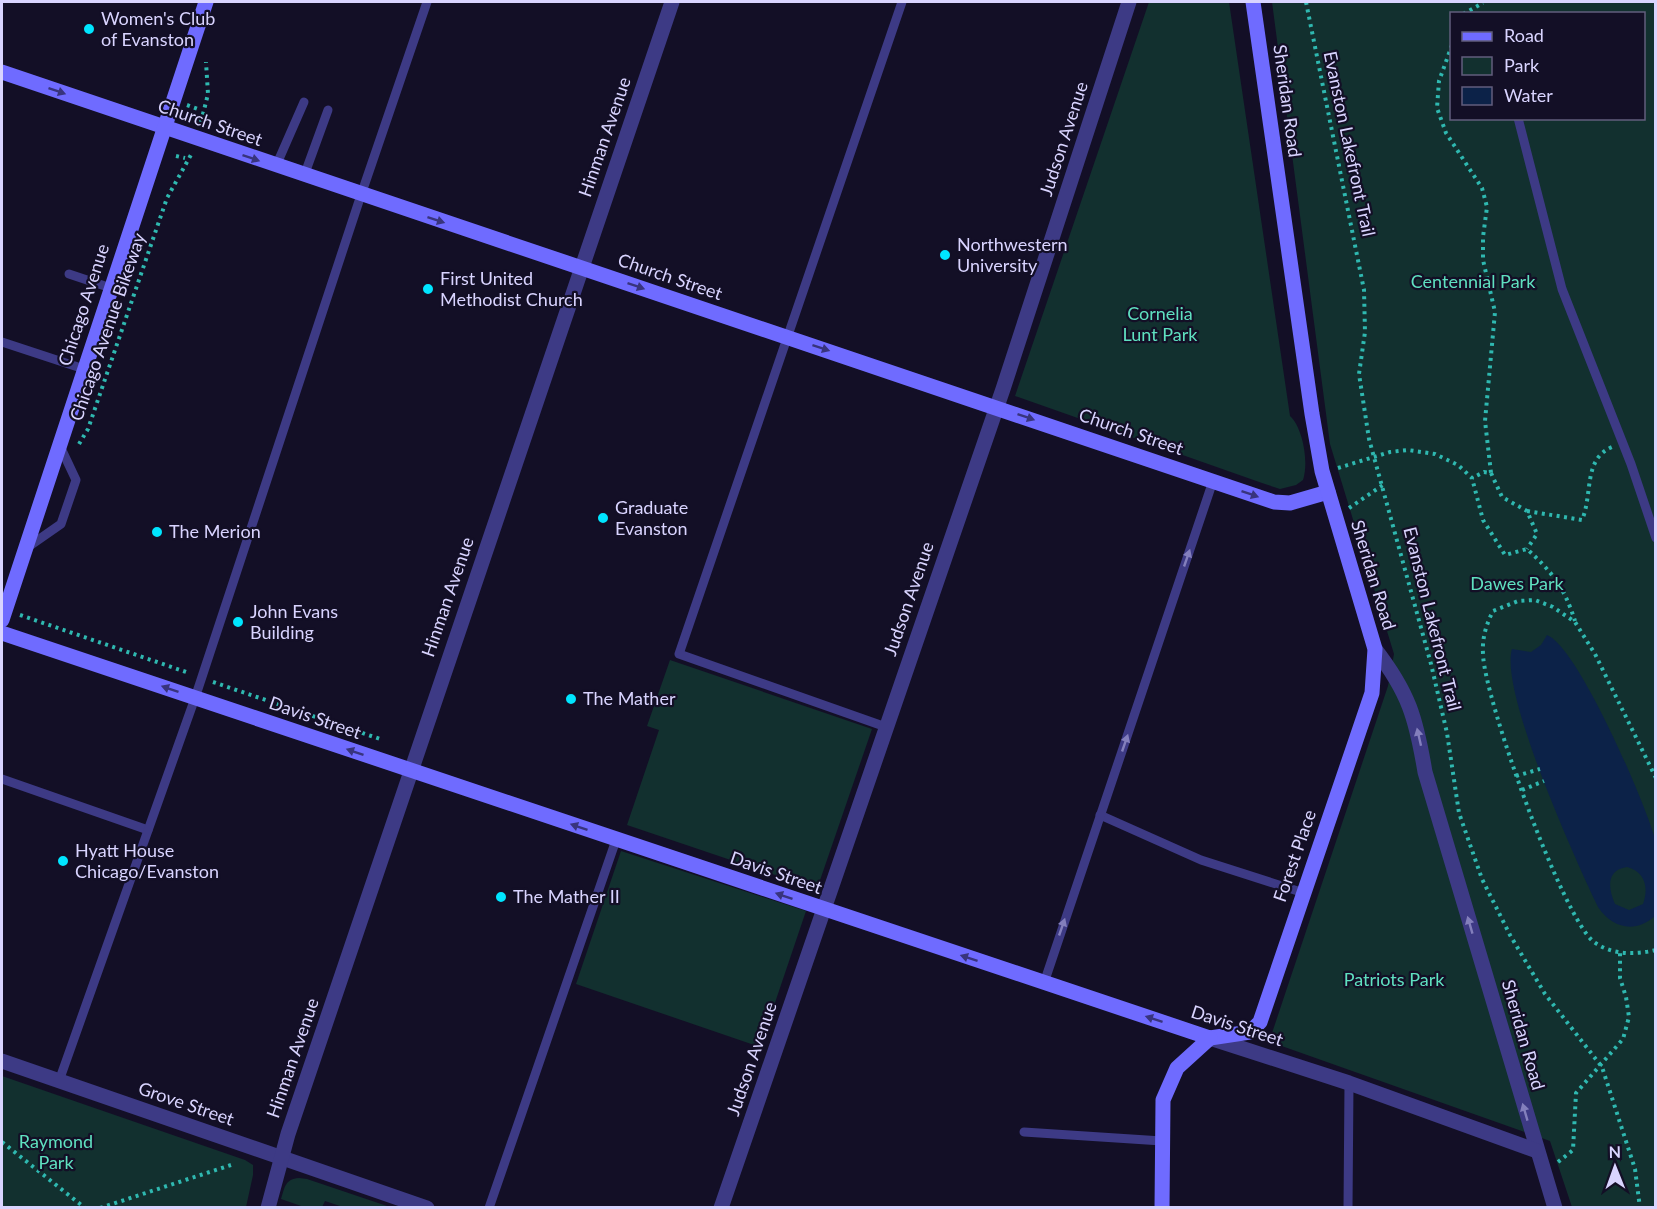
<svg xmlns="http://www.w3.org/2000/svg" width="1657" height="1209" font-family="Lato,sans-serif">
<rect width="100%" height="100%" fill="#130f26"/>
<g fill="#12302f" fill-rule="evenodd">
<path d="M1149,2H1229L1290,416C1303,428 1309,462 1303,480L1296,485L1280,489L1262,483L1015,396Z"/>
<path d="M1272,2H1655V1207H1572L1550,1141L1276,1044L1270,1039L1388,686L1394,654L1330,444ZM1452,14H1644V118H1452Z"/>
<path d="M670,660L872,729L817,889L627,825L659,730L647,726Z"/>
<path d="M621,851L806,911L760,1047L576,984Z"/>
<path d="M2,1076L245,1160L253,1165V1175L246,1207H2Z"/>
<path d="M299,1178L307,1179L390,1207H343L325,1201L322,1207H304L281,1199C285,1187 285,1179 299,1178Z"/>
</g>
<path fill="#0c2248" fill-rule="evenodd" d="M1547,635C1578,647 1645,802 1655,839C1657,859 1656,894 1655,916C1635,934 1612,928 1598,907C1576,861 1499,691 1512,649L1531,652L1541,645ZM1627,867C1645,872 1649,887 1643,904L1629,910L1615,904C1608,888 1606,870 1627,867Z"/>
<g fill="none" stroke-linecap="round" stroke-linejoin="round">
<g stroke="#2fb8b0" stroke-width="4" stroke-dasharray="3 4.5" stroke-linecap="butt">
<path d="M1306,2L1364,290L1365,332L1359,374L1369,439L1431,664L1447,733L1459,813L1482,879L1510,935L1545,994L1602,1067L1635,1169L1640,1208"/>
<path d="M1463,14L1483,3"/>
<path d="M1452,45L1439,81L1437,108L1446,133L1482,188L1487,207L1483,237V260L1495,312L1485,421L1491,473L1484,472L1472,478"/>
<path d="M187,105L198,109"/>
<path d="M201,122L208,94L206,62"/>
<path d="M176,156L185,158"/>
<path d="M79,444L88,429L167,198L192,153"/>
<path d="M1338,468L1390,452L1408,450L1435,454L1458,465L1472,478L1483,520L1505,555L1527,549C1553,573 1564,587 1575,621"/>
<path d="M1491,473L1502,497L1527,511L1537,534L1527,549"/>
<path d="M1349,508L1383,485"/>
<path d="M1527,511L1582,520C1593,494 1583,459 1612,447"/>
<path d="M20,615L189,673"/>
<path d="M213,682L380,739"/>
<path d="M1516,776L1540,769"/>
<path d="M1656,778L1595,654L1575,622L1553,607L1535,600L1518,601L1493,611C1486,625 1482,638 1483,654C1484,698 1563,919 1594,942C1612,955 1635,955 1656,950"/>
<path d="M1522,790L1544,781"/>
<path d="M2,1142L85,1208"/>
<path d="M1558,1162L1573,1150L1576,1093L1623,1039L1629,1017L1626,997L1620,978V952"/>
<path d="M100,1208L231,1165"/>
</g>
<g stroke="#3d3a85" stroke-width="9">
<path d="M1518,118L1562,289L1631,464L1656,538"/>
<path d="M276,166L304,102"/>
<path d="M304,176L328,110"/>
<path d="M69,274L111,288"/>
<path d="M2,342L84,369"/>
<path d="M28,547L61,524L76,480L60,446"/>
<path d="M886,727L679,654L902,2"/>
<path d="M2,779L148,830"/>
<path d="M1100,815L1201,860L1304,893"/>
<path d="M1044,983L1213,481"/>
<path d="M59,1081L195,698L361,195L427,2"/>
<path d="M1024,1132L1162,1141"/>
<path d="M489,1208L616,840"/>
<path d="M1348,1208L1349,1083"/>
</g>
<g stroke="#3d3a85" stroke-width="15">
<path d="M1375,649C1409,693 1416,718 1425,772L1555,1208"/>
<path d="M1210,1038L1349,1083L1537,1151"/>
<path d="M2,1061L427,1208"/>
<path d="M268,1208L288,1134L672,2"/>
<path d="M721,1208L1003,389L1129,2"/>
</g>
<g stroke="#6f6bff" stroke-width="15">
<path d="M2,72L1274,502L1290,503L1328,492"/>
<path d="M2,620L206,2"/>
<path d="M2,633L1210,1038L1250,1032L1260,1022L1372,693L1375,649L1322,471L1312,414L1253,2"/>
<path d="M1162,1208L1163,1100L1177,1068L1210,1038"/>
</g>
</g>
<defs><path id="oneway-solid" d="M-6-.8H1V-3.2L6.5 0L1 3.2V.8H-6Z" transform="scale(1.5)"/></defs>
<g fill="#38347d">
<use href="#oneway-solid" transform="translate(57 91) rotate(19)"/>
<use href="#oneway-solid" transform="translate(251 158) rotate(19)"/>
<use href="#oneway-solid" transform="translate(436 220) rotate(18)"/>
<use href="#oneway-solid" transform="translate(636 286) rotate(19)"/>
<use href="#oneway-solid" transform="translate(821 348) rotate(18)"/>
<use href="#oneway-solid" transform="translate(1026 417) rotate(19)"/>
<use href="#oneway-solid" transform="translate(1250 494) rotate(19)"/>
<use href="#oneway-solid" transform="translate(170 689) rotate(-161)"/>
<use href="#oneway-solid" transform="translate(355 752) rotate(-161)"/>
<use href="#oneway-solid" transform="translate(579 827) rotate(-161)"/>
<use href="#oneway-solid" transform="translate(784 896) rotate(-161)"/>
<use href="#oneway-solid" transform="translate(969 958) rotate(-162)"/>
<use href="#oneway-solid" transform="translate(1154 1019) rotate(-162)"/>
</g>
<g fill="#837fbc">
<use href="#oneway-solid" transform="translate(1187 558) rotate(-71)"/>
<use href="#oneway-solid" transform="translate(1419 737) rotate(-103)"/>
<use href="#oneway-solid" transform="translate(1125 743) rotate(-71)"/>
<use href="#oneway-solid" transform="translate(1470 925) rotate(-106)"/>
<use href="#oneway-solid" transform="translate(1062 927) rotate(-71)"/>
<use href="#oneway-solid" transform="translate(1525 1112) rotate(-106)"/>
</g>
<g fill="#00e5ff" stroke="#130f26" stroke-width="2">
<circle cx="89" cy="29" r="6"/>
<circle cx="945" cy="255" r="6"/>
<circle cx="428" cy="289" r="6"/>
<circle cx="603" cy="518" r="6"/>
<circle cx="157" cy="532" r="6"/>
<circle cx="238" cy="622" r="6"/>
<circle cx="571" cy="699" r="6"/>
<circle cx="63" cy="861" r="6"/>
<circle cx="501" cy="897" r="6"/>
</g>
<g text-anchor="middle" stroke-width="4.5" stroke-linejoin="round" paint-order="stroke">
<g font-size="18" fill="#d9d4ff" stroke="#130f26" text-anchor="start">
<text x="101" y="25">Women's Club<tspan x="101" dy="21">of Evanston</tspan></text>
<text x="957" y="251">Northwestern<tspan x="957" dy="21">University</tspan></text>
<text x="440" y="285">First United<tspan x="440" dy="21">Methodist Church</tspan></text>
<text x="615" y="514">Graduate<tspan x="615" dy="21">Evanston</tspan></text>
<text x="169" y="538">The Merion</text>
<text x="250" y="618">John Evans<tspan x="250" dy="21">Building</tspan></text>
<text x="583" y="705">The Mather</text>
<text x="75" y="857">Hyatt House<tspan x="75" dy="21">Chicago/Evanston</tspan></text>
<text x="513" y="903">The Mather II</text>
</g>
<g font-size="18" fill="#d9d4ff" stroke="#130f26">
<text transform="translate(1287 101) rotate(82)" y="6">Sheridan Road</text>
<text transform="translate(210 123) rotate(19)" y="6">Church Street</text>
<text transform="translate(605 137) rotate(-71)" y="6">Hinman Avenue</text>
<text transform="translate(1064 139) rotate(-72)" y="6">Judson Avenue</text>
<text transform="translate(1349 144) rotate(78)" y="6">Evanston Lakefront Trail</text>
<text transform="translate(670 277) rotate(19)" y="6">Church Street</text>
<text transform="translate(84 305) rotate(-72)" y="6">Chicago Avenue</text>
<text transform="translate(108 327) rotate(-71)" y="6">Chicago Avenue Bikeway</text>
<text transform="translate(1131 432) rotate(19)" y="6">Church Street</text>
<text transform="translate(1373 575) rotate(73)" y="6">Sheridan Road</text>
<text transform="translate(448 597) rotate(-71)" y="6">Hinman Avenue</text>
<text transform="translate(909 599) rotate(-71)" y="6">Judson Avenue</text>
<text transform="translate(1432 619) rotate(76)" y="6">Evanston Lakefront Trail</text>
<text transform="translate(315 718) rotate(19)" y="6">Davis Street</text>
<text transform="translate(1295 856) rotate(-71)" y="6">Forest Place</text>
<text transform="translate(776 873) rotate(19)" y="6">Davis Street</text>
<text transform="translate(1237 1026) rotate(18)" y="6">Davis Street</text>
<text transform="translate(1523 1035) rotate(74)" y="6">Sheridan Road</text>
<text transform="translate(293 1058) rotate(-71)" y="6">Hinman Avenue</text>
<text transform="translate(752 1059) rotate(-71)" y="6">Judson Avenue</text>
<text transform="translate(186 1104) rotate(19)" y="6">Grove Street</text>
</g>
<g font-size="18" fill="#5fe0c0" stroke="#130f26">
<text x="1473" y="288">Centennial Park</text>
<text x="1160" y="320">Cornelia<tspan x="1160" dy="21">Lunt Park</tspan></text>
<text x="1517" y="590">Dawes Park</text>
<text x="1394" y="986">Patriots Park</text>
<text x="56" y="1148">Raymond<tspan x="56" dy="21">Park</tspan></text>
</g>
</g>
<rect width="1657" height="1209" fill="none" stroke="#d9d4ff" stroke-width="6"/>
<rect x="1450" y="12" width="195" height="108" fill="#130f26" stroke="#625e7d" stroke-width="1.5"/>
<rect x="1462" y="32" width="30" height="9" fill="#6f6bff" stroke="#625e7d" stroke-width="1.5"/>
<text x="1504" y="42" font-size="18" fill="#d9d4ff">Road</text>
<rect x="1462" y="57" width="30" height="18" fill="#12302f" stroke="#625e7d" stroke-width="1.5"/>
<text x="1504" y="72" font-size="18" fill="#d9d4ff">Park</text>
<rect x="1462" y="87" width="30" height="18" fill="#0c2248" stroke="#625e7d" stroke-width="1.5"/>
<text x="1504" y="102" font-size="18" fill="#d9d4ff">Water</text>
<g transform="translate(1615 1167) rotate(359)" stroke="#130f26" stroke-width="4.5" paint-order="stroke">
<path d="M0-4.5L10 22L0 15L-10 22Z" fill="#d9d4ff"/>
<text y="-9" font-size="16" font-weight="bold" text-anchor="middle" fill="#d9d4ff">N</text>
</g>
</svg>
